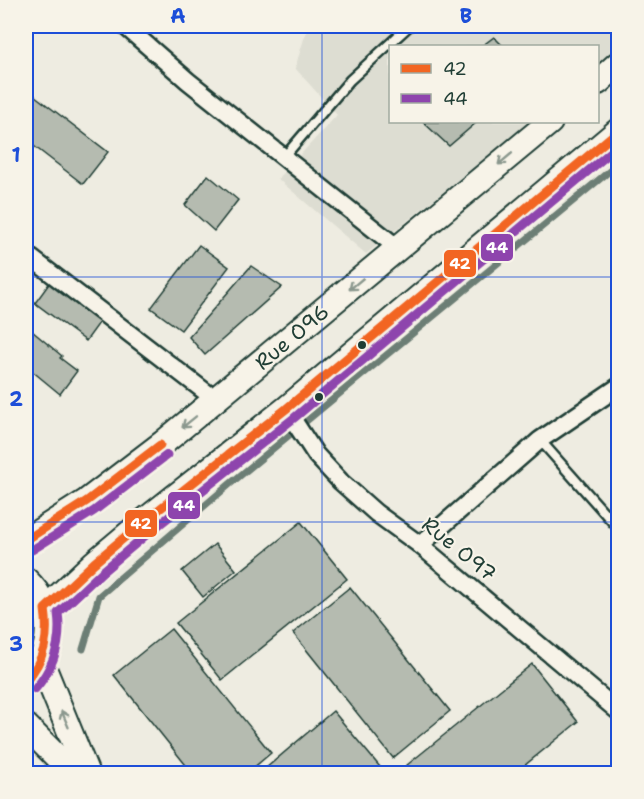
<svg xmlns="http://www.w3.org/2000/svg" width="644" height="799" font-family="'Shantell Sans',sans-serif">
<rect width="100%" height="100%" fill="#eeece1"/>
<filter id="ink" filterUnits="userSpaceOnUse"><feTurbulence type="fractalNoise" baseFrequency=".0167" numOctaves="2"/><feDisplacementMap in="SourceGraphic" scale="12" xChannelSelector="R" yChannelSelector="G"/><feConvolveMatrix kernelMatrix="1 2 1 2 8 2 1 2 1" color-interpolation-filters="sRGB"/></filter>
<g filter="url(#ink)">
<path fill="#ddddd2" d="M308,26H618V50L598,67V46H390V122H530L366,254L278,179L337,115L295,68Z"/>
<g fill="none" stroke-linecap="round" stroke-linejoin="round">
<path stroke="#6c7e74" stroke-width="7" d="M83,649L99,596L230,484L618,164"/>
</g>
<g fill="#b5bbb0" stroke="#1f3d34" stroke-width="1.5">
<path d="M494,37L503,46H482Z"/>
<path d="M26,89L108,152L83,184L26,140Z"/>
<path d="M423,122H477L449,146Z"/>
<path d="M208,175L238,200L214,231L185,205Z"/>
<path d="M199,245L229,267L181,330L151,308Z"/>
<path d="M251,266L282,287L205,355L189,337Z"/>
<path d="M51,281L102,319L86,341L35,303Z"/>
<path d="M26,326L62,356L60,358L77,371L60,394L26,366Z"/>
<path d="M301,522L347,579L222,680L176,623Z"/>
<path d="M215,544L236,570L203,597L182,571Z"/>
<path d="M350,587L450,711L393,758L293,633Z"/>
<path d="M171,629L271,753L246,774H193L114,675Z"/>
<path d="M532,664L578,722L514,774H414L407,765Z"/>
<path d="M333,711L380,767L372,774H259Z"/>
</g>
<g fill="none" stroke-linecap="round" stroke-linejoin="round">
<g stroke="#1f3d34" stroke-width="13">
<g id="lane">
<path d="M284,157L350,80L409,26"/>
<path d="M540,440L618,528"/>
</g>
</g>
<g stroke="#1f3d34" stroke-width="21">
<g id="street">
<path d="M125,26L188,81L399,249"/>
<path d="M26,254L216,400"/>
<path d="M286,409L316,455L341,482L376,513L420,545L618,711"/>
<path d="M420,545L540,440L618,387"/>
</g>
</g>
<g stroke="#1f3d34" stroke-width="28">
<g id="secondary">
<path d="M598,82L618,64"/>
<path d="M26,540L87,501L163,443L550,122"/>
<path d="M26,580C56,608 54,652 26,681"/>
<path d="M45,609L94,563L138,526L286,409L618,131"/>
<path d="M41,661L87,774"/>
<path d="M26,726L74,774"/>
</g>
</g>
<use href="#lane" stroke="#f7f3e8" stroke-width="8"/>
<use href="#street" stroke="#f7f3e8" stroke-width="16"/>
<use href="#secondary" stroke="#f7f3e8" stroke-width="24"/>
<g stroke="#f7f3e8" stroke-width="14">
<g id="bus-1">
<path d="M26,540L87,501L160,445"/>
<path d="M26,681C45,659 49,637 45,609L94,563L138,526L286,409L618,131"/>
</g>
</g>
<g stroke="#f7f3e8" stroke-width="14">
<g id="bus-2">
<path d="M32,550L94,511L167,455"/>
<path d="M35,689C54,667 62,642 58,613L102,572L146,535L294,418L618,146"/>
</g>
</g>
<use href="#bus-1" stroke="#f26522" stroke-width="9"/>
<use href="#bus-2" stroke="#8e44ad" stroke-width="9"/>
</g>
<defs><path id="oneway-shaft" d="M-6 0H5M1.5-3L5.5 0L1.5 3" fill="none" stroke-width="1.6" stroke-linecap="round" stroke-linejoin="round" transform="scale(1.5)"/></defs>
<g stroke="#8b988e">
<use href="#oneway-shaft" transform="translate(505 159) rotate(140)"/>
<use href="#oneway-shaft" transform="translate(356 284) rotate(140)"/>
<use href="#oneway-shaft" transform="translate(189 422) rotate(141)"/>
<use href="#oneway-shaft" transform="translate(65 719) rotate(-113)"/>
</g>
</g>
<path fill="none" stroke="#1d4ed8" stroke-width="1.5" stroke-opacity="0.55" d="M322,26V774M26,277H618M26,522H618"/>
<g fill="#1f3d34" stroke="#f7f3e8" stroke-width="2">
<circle cx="362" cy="345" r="5"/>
<circle cx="319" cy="397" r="5"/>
</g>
<g text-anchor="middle" stroke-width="4.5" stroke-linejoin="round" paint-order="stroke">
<g font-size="21" fill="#1f3d34" stroke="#f7f3e8">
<text transform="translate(292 337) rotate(-40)" y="7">Rue O96</text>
<text transform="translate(459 549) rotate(39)" y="7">Rue O97</text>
</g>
</g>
<g stroke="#f7f3e8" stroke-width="2">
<rect x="480" y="233" width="34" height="29" rx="6" fill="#8e44ad"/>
<rect x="443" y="249" width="34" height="29" rx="6" fill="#f26522"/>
<rect x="167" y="491" width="34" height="29" rx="6" fill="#8e44ad"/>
<rect x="124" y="509" width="34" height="29" rx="6" fill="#f26522"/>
</g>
<g font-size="16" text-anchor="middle" font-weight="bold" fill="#fff">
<text x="497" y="253">44</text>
<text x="460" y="269">42</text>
<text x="184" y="511">44</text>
<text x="141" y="529">42</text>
</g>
<rect width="644" height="799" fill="none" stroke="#f7f3e8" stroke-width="66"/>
<rect x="389" y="45" width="210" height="78" fill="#f7f3e8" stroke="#a1aaa0" stroke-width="1.5"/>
<rect x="401" y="64" width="30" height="9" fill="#f26522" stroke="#a1aaa0" stroke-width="1.5"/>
<text x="443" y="75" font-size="18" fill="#1f3d34">42</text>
<rect x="401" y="94" width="30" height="9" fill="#8e44ad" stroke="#a1aaa0" stroke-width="1.5"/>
<text x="443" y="105" font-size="18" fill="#1f3d34">44</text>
<rect x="33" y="33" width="578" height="733" fill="none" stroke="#1d4ed8" stroke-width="2"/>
<g font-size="20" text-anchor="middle" font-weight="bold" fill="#1d4ed8">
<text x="178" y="23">A</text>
<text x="466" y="23">B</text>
<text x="16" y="162">1</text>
<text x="16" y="406">2</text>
<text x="16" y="651">3</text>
</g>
</svg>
